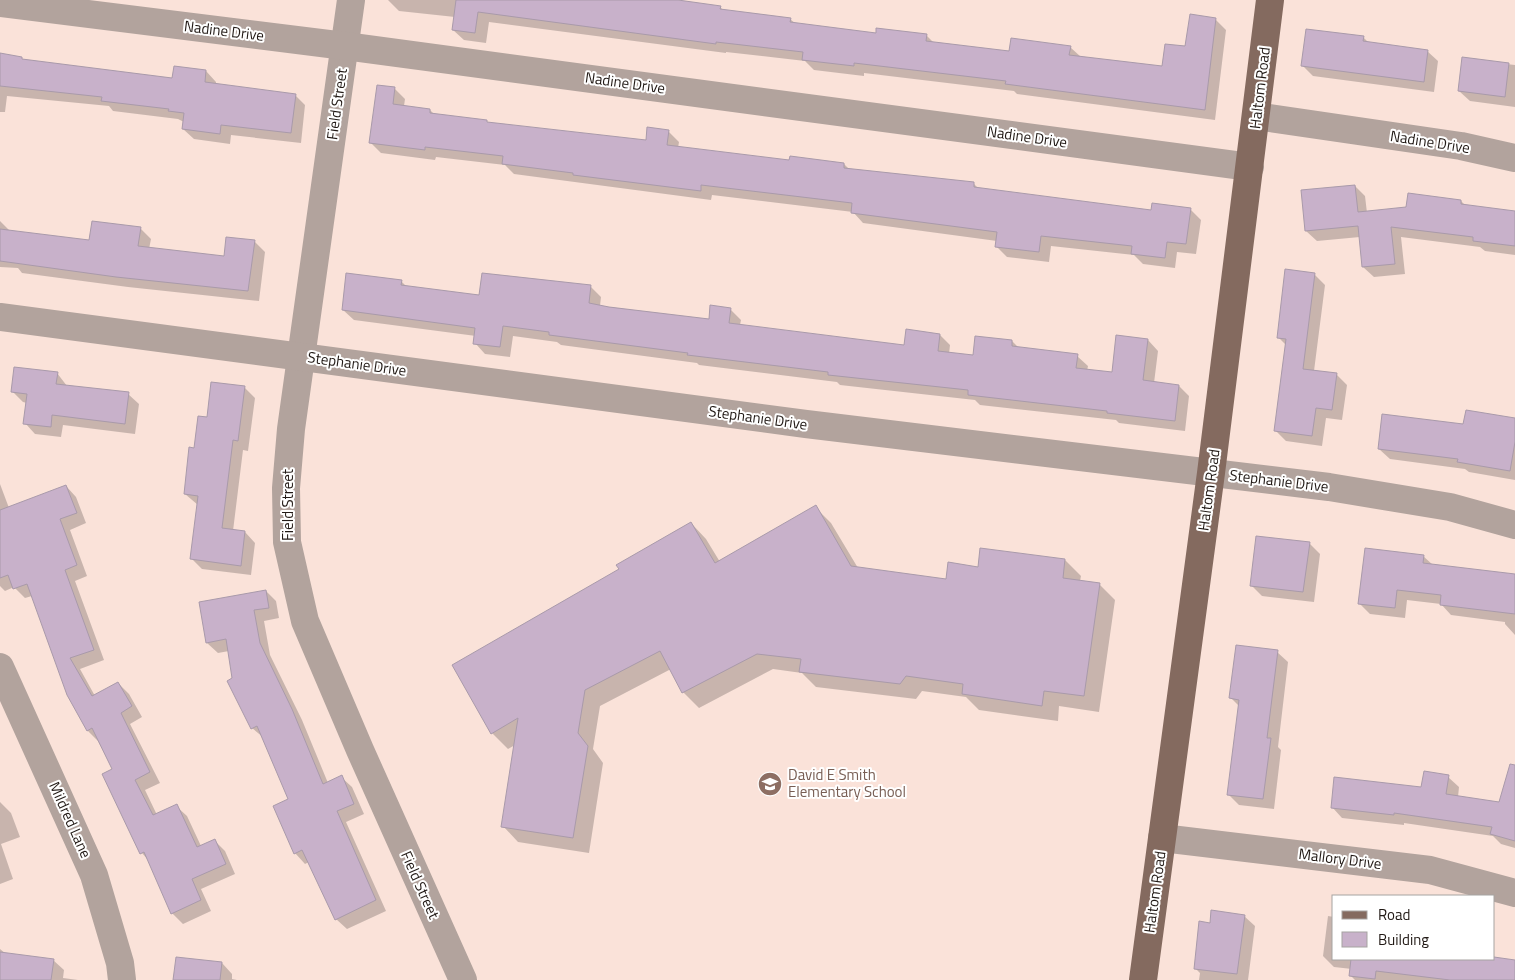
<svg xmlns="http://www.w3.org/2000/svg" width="1515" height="980" font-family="'Titillium Web',sans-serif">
<rect width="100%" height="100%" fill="#fae2d9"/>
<g fill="#0003">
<path d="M388,0H666L720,7L724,11L790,19L796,24L877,34L926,35L934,43L1011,53L1070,47L1081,57L1163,68L1215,19L1226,30L1215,120L1017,94L1014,91L864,73V76L814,70L805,61L726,52V53L489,22L486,43L464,40L453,30L455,17L399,11Z"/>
<path d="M1363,37L1369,43L1427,51L1438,61L1434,92L1313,76L1302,65Z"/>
<path d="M0,55L21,58L24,61L173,80L206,71L216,82V85L295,95L305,105L301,143L231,135L230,144L194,139L183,129L184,122L178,119L113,111L109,106L7,96L5,112H0Z"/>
<path d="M1463,59L1515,65V107L1470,101L1459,91Z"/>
<path d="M394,88L405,99L404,106L430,110L435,115L489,124L647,142L668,131L679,142L678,148L791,161L844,164L850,170L974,184L979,189L1152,212L1190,209L1201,220L1196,254L1177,252L1175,268L1143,264L1134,255L1051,246L1049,262L1007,257L996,246L997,241L863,223L853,212L712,195L711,200L514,174L505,165L436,157L435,160L381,153L370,142Z"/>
<path d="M1355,186L1365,196L1367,213L1461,201L1466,206L1515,212V255L1485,251L1480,247L1401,237L1405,274L1374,277L1363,267L1360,237L1317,241L1306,231Z"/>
<path d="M0,221L11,232L90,241L140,228L151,239L149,249L225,258L254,241L265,252L259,301L128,287L22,273L18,268L0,267Z"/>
<path d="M1314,274L1325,285L1314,371L1336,374L1347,385L1342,420L1326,418L1322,446L1286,441L1276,431L1286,345L1278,337Z"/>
<path d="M401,281L407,287L480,296L590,286L601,297L600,306L710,320L730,309L741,320L740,325L905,347L907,331L940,335L950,345L949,354L974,357L1012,341L1019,348L1077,356L1088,366L1087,371L1113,374L1148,340L1158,351L1154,383L1179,386L1189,396L1185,431L1119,423L1116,420L980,405L975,400L840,385L837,382L699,365L697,363L561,345L557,342L513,336L510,357L485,354L475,343L476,336L354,320L343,310Z"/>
<path d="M57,373L67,386L128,394L139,404L135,434L63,425L61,437L35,434L25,423L27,403L23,402L12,391Z"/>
<path d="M244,387L255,398L248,451L243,450L233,531L245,532L255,543L251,575L202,569L192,559L198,505L185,494L195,449L208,418Z"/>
<path d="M1515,420V480L1469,472L1465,469L1390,459L1379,449L1464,425Z"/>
<path d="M0,484L9,508L66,486L76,497L86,523L70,530L87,576L75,581L104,660L80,669L95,696L118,683L129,694L142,717L130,724L160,783L145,790L157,815L176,806L187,816L201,846L214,840L225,851L235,874L201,889L211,911L183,924L172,913L149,861L142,853L114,770L98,741L88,731L68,695L32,596L25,598L14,587L5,591L0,586Z"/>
<path d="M815,507L831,523L858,568L947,581L979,568L1065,560L1081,576L1080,581L1099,584L1115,600L1099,712L1059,706L1058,721L979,710L966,697L922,691L916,699L816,687L802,673L773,669L699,708L683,692L671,669L600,706L593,749L603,763L589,853L518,842L503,826L515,745L508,749L492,733L620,570L691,523L706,539L720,562Z"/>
<path d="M1309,543L1320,554L1314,602L1262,596L1251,585Z"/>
<path d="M1423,556L1433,565L1515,576V635L1505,624V622L1451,615L1441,604L1407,600L1405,618L1370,614L1359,603Z"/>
<path d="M266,591L276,601L279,618L264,621L270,655L302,720L328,783L341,777L352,787L364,814L346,822L386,911L347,929L336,919L309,862L305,864L295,853L289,800L264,738L252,728L234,678L229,651L218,653L207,643Z"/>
<path d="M1277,652L1288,662L1278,747L1281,750L1274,809L1239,805L1228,794L1239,706L1231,698Z"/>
<path d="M1448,777L1459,787L1458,797L1500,803L1515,800V848L1501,844L1493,836L1404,823V825L1342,818L1332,807L1423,789Z"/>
<path d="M0,802L11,813L20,837L1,844L13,879L0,884Z"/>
<path d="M1244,916L1255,926L1248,980H1199L1200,973L1195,968L1211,924Z"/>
<path d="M1328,916L1334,917V959H1494L1515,961V980H1355L1351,976L1352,969L1334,967L1323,956Z"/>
<path d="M0,949L6,954L53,960L64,970L63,978L78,980H0Z"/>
<path d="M177,958L222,963L232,974V979L237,980H174Z"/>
</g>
<g fill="#c8b1ca" stroke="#a99aaa">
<path d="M456,0H678L721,6L720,9L791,18L790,22L876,33V28L927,34L926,41L1009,51L1011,38L1071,46L1069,55L1162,66L1165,44L1185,46L1190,14L1216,18L1205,110L1005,84L1006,81L854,63V66L802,60L803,52L716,42V44L478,12L475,33L452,30Z"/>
<path d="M1306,29L1364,36L1363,41L1428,50L1424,82L1301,66Z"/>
<path d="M0,53L22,57V59L172,78L174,66L206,70L205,82L296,94L291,133L221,125L220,134L182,129L184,113L168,111L169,109L101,101L102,97L0,86Z"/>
<path d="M1462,57L1509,63L1505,97L1458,91Z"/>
<path d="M377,85L395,87L393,104L430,109V113L487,120V122L646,140L647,127L669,130L667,145L789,160L790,156L844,163V168L974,182V187L1151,210L1152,203L1191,208L1186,244L1167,242L1165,258L1131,254L1132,246L1041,236L1039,252L995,247L997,232L851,213L852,203L701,185V191L573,175V173L502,164L503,156L425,147V150L369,143Z"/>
<path d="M1355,185L1358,212L1406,207L1408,193L1461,200V204L1515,211V246L1473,241V237L1391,227L1395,264L1362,267L1358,226L1305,231L1301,190Z"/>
<path d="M92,221L141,227L138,246L224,256L226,237L255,240L248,291L116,277L0,261V229L89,240Z"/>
<path d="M1285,269L1315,273L1303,369L1337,373L1332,410L1316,408L1312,436L1274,431L1286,339L1277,338Z"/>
<path d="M346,273L402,280L401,285L479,295L482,273L591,285L589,303L609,307L709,319L710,305L731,308L729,323L904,345L906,329L940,334L938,351L973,355L975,336L1012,340V346L1078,354L1076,368L1112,372L1116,335L1148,339L1143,380L1179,385L1175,421L1107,413V411L968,395V390L828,375V372L687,355L688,353L549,335V332L503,326L500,347L473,344L475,328L342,310Z"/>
<path d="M14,367L58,372L56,384L129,392L125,424L52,415L51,427L23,424L27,394L11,392Z"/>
<path d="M211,382L245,386L238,441L233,440L222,528L245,531L241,566L190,559L198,496L184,494L189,447L194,448L198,416L207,417Z"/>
<path d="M1466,410L1515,418V442L1510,471L1457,462L1458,459L1378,449L1382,414L1463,424Z"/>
<path d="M66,485L77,513L60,519L77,565L65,570L94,650L70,658L92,696L118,682L132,706L121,713L150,772L135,780L153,815L177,804L197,847L215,839L226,864L192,879L201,900L171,914L144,852L140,854L102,774L112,769L92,728L87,731L67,695L27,584L13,589L8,575L0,578V510Z"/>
<path d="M816,505L851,566L946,579L948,562L978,567L980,548L1065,559L1063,578L1100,583L1084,696L1044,691L1042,706L962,694L963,684L906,676L900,684L799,672L801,659L757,654L682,693L660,651L585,690L578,733L588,746L573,838L501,827L518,718L491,734L452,665L619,569L616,565L691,522L715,563Z"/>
<path d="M1256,536L1310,542L1303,592L1250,586Z"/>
<path d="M1365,548L1424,555L1423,563L1515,574V614L1440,605L1441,595L1397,590L1395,608L1358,604Z"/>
<path d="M266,590L269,608L254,610L260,643L292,709L323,784L342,775L354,804L337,811L376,900L335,920L302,850L294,854L273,806L288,799L257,726L251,729L227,681L232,678L226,639L206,643L199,602Z"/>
<path d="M1236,645L1278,650L1267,738H1271L1263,799L1227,795L1239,700L1229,698Z"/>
<path d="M1510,764L1515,765V841L1490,834L1492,827L1394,813V815L1331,808L1334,777L1421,787L1424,771L1449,775L1446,794L1499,802Z"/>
<path d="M1211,910L1245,915L1237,974L1194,969L1199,921L1210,923Z"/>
<path d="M0,952L54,959L51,980H0Z"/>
<path d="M176,957L222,962L220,980H173Z"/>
<path d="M1494,957L1515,960V980H1450L1376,971L1375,979L1349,976L1351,959Z"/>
</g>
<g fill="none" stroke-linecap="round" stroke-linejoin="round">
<g stroke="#b2a39d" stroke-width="28">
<path d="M351,0L291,429L286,488L287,542L305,621L360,750L463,980"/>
<path d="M0,3L345,46L1250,167"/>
<path d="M1256,116L1461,146L1515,158"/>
<path d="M0,317L806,424L1329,487L1450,507L1515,525"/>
<path d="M0,667L94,875L120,963L122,980"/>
<path d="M1162,838L1430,870L1515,893"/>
</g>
<path stroke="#846a5f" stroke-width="28" d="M1143,980L1211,473L1270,0"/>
</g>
<defs>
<g id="school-disc" transform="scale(1.25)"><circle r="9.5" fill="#8d6e63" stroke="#fff"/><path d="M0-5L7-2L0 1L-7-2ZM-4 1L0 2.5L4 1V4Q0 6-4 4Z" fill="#fff"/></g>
</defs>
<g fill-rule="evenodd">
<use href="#school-disc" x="770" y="784"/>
</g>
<g text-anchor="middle" stroke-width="4" stroke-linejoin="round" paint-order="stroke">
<g font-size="15" fill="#211915" stroke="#fff">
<text transform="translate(224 31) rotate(7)" y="5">Nadine Drive</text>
<text transform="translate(625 83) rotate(8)" y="5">Nadine Drive</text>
<text transform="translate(1260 88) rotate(-83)" y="5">Haltom Road</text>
<text transform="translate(337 104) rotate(-82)" y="5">Field Street</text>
<text transform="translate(1027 137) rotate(8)" y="5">Nadine Drive</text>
<text transform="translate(1430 142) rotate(9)" y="5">Nadine Drive</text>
<text transform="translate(357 364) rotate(8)" y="5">Stephanie Drive</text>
<text transform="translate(758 418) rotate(8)" y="5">Stephanie Drive</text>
<text transform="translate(1279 481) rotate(7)" y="5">Stephanie Drive</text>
<text transform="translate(1209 490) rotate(-82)" y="5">Haltom Road</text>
<text transform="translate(288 505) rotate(-90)" y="5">Field Street</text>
<text transform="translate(70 820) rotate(66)" y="5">Mildred Lane</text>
<text transform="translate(1340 859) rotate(7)" y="5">Mallory Drive</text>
<text transform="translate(420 885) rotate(66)" y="5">Field Street</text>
<text transform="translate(1155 892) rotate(-82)" y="5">Haltom Road</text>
</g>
<g font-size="15" fill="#785e54" stroke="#fff" text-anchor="start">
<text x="788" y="780">David E Smith<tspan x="788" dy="17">Elementary School</tspan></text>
</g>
</g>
<rect x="1332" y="895" width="162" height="65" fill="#ffffff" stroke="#a6a3a1"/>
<rect x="1342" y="911" width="25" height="8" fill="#846a5f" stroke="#a6a3a1"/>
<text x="1378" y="920" font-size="15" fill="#211915">Road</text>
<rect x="1342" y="932" width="25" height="15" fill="#c8b1ca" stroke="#a6a3a1"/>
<text x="1378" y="945" font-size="15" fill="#211915">Building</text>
</svg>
